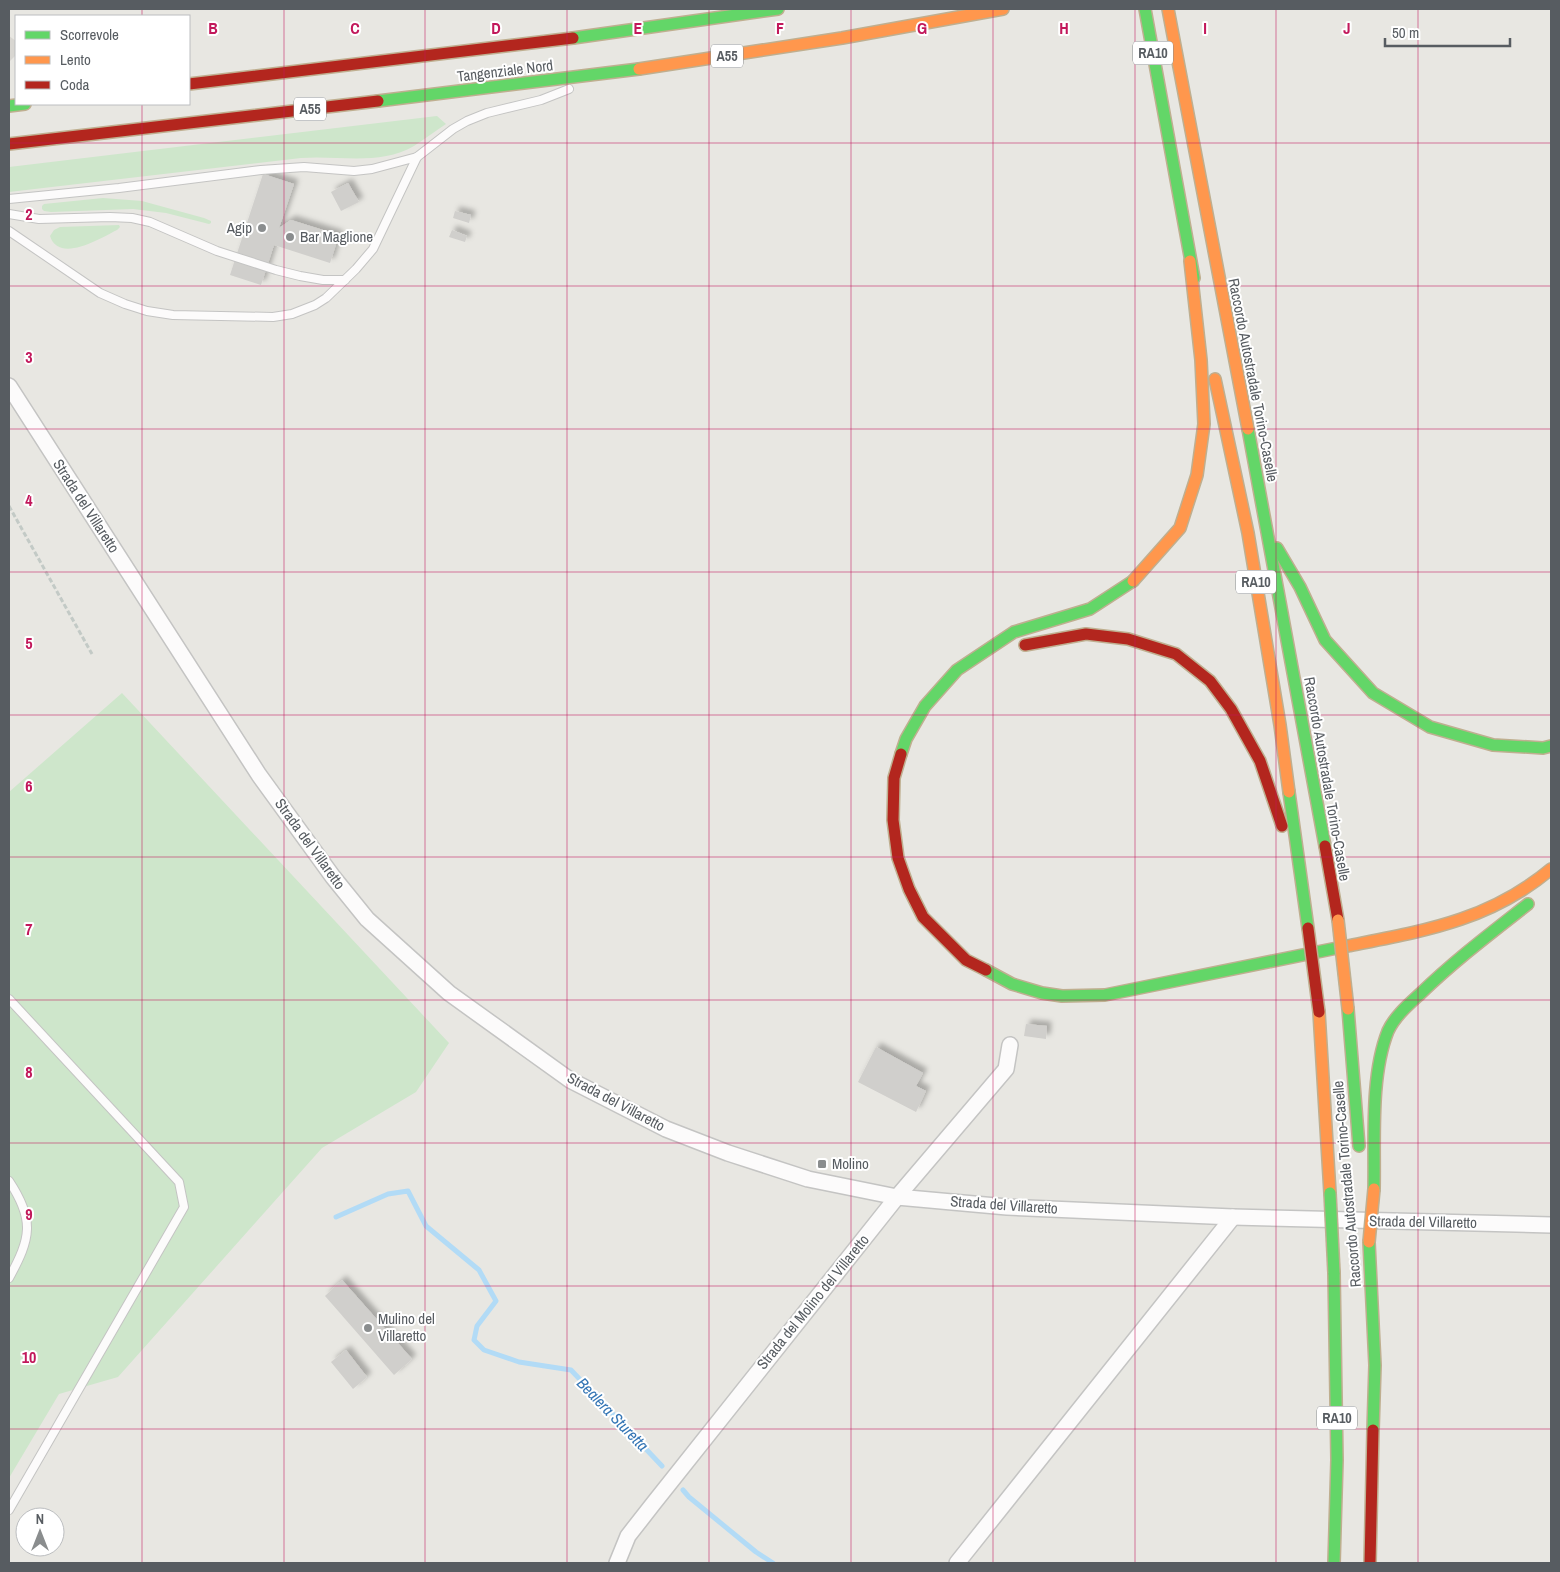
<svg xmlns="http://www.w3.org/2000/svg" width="1560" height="1572" font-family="'Archivo Narrow',sans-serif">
<defs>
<filter id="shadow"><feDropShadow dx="4.5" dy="-4.5" stdDeviation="2.5" flood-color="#0004"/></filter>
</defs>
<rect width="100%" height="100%" fill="#e8e7e2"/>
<path fill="#d8d6d1" d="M9,36L16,41V55L9,62Z"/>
<g fill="#cee6cb">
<path d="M437,116L446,124C435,131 425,139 414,146C380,166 338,155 301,158L9,192V167Z"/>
<path d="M103,198L142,201L204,218L211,221V223L209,224L166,213L133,209L51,212L44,211L42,209V206L44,204Z"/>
<path d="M119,225L120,227L117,230C101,238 59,264 50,236L54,230L60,227Z"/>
<path d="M122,693L449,1043L416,1092L322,1148L118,1377L59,1394L9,1478V792Z"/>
</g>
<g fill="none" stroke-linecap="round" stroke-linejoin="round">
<g stroke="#b2dbf6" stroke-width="5">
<path d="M336,1217L388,1194L408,1191L426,1226L479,1270L496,1301L477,1326L474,1340L484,1350L519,1362L571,1370L662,1466"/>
<path d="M683,1490L689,1497L756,1552L773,1563"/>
</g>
</g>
<g fill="#d0cfcc" filter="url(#shadow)">
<path d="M263,174L294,184L279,228L291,220L339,235L330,263L274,245L261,285L230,275Z"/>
<path d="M348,183L359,202L341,211L331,192Z"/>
<path d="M455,211L471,215L469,223L453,218Z"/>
<path d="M452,230L467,236L465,242L449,237Z"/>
<path d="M1026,1024L1047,1026L1046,1039L1024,1036Z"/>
<path d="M876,1047L923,1073L916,1086L926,1091L916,1112L858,1082Z"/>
<path d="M342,1280L412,1359L394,1375L325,1296Z"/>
<path d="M346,1350L367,1377L353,1389L331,1362Z"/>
</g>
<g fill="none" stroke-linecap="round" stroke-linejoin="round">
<g stroke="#c4c4c3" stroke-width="10">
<g id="lane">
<path d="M9,199L119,188L261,170L304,167L354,171L372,169L417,157L453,129L467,121L487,113L541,100L569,89"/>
<path d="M9,214L39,219L110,217L132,218L150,222L217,251L276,270L300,276L323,280H345"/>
<path d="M9,231L100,293L125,304L147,311L173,315L273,317L292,314L315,305L326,298L356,269L373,249L417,157"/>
<path d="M9,999L179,1182L184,1207L9,1510"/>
<path d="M9,1181C35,1220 31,1238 9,1278"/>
</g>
</g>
<g stroke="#c4c4c3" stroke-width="18">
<g id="street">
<path d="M9,386L259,775L333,877L367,919L449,993L570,1080L666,1129L728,1153L808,1179L897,1197L1007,1207L1233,1217L1551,1225"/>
<path d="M617,1563L628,1536L653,1504L897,1197L1006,1069L1010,1045"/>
<path d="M957,1563L1233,1217"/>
</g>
</g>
<g stroke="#bfaf90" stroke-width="14">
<g id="fast">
<path d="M1145,9L1194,278"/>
<path d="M573,38L778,9"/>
<path d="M378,101L639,69"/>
<path d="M9,106L25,104"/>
<path d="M1248,429L1325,846"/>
<path d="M1277,548L1300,587L1325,640L1373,693L1430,727L1493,745L1543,748L1551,746"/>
<path d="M901,754L906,739L925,706L957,670L1014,632L1090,609L1133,581"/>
<path d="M1289,792L1308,928"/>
<path d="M986,970L1012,984L1042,993L1062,996L1105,995L1347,946"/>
<path d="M1348,1009L1359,1146"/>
<path d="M1374,1189C1375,1141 1370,1076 1388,1031C1395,1016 1408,1005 1420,994C1454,961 1491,933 1528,904"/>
<path d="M1369,1242L1375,1365L1373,1430"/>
<path d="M1334,1273L1337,1460L1334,1563"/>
</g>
</g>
<g stroke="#bfaf90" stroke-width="14">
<g id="slow">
<path d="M1168,9L1248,429"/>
<path d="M639,69L842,38L1003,9"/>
<path d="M1215,379L1248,533L1280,725L1289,792"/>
<path d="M1133,581L1180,528L1197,475L1204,424L1201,360L1190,261"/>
<path d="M1347,946C1423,931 1489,921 1551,869"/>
<path d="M1319,1012L1330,1193"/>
</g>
</g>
<g stroke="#bfaf90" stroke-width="14">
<g id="jam">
<path d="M189,84L573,38"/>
<path d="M9,144L378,101"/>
<path d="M1025,645L1086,634L1128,639L1176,654L1210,681L1231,709L1260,761L1282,826"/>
<path d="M901,754L894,778L893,820L898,858L909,889L923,917L966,960L986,970"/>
<path d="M1325,846L1338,920"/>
<path d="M1370,1563L1373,1430"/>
</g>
</g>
<path stroke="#c3cac6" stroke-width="3" stroke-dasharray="5 2.5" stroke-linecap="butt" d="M9,506L92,654"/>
<use href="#lane" stroke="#fcfbfb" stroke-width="8"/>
<use href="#street" stroke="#fcfbfb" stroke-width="15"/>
<use href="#fast" stroke="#63d668" stroke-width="11"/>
<use href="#slow" stroke="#ff974d" stroke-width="11"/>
<use href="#jam" stroke="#b3261e" stroke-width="11"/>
<g stroke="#bfaf90" stroke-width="14" stroke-linecap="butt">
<path id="fast-bridge" d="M1330,1193L1334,1273"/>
</g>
<g stroke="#bfaf90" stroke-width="14" stroke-linecap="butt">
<g id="slow-bridge">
<path d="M1338,920L1348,1009"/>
<path d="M1369,1242L1374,1189"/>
</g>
</g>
<g stroke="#bfaf90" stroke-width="14" stroke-linecap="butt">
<path id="jam-bridge" d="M1308,928L1319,1012"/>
</g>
<use href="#fast-bridge" stroke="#63d668" stroke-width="11"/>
<use href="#slow-bridge" stroke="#ff974d" stroke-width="11"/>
<use href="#jam-bridge" stroke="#b3261e" stroke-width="11"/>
</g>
<path fill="none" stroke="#c2185b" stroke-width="1" stroke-opacity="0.55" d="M142,9V16M284,9V1563M425,9V1563M567,9V1563M709,9V1563M851,9V1563M993,9V1563M1135,9V1563M1276,9V1563M1418,9V1563M142,104V1563M9,143H1551M9,286H1551M9,429H1551M9,572H1551M9,715H1551M9,857H1551M9,1000H1551M9,1143H1551M9,1286H1551M9,1429H1551"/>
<g fill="#8a8d8e" stroke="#fff" stroke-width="2">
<circle cx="262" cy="228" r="5"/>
<circle cx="290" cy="237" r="5"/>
<rect x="817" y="1159" width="10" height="10" rx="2.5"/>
<circle cx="368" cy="1328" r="5"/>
</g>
<g text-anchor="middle" stroke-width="4" stroke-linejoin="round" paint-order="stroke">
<g fill="#fff" stroke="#898d90" stroke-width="1">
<rect x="1133" y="41.5" width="40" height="23" rx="4"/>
<rect x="711" y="44.5" width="32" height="23" rx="4"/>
<rect x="294" y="97.5" width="32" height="23" rx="4"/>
<rect x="1236" y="570.5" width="40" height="23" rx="4"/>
<rect x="1317" y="1406.5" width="40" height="23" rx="4"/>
</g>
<g font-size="14" font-weight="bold" fill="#575c61">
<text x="1153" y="58">RA10</text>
<text x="727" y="61">A55</text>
<text x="310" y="114">A55</text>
<text x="1256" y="587">RA10</text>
<text x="1337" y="1423">RA10</text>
</g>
<g font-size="15" fill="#575c61" stroke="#fff">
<text transform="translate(505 71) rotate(-7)" y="5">Tangenziale Nord</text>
<text transform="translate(1253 380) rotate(79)" y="5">Raccordo Autostradale Torino-Caselle</text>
<text transform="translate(86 506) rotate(57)" y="5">Strada del Villaretto</text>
<text transform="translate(1327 779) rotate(80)" y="5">Raccordo Autostradale Torino-Caselle</text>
<text transform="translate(310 844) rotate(54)" y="5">Strada del Villaretto</text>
<text transform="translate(616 1102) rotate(28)" y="5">Strada del Villaretto</text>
<text transform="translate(1347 1184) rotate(-95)" y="5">Raccordo Autostradale Torino-Caselle</text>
<text transform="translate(1004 1205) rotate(4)" y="5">Strada del Villaretto</text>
<text transform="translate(1423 1222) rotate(1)" y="5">Strada del Villaretto</text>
<text transform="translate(813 1302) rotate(-51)" y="5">Strada del Molino del Villaretto</text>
</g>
<g font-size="15" fill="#575c61" stroke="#fff" text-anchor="start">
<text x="252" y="233" text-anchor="end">Agip</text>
<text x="300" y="242">Bar Maglione</text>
<text x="832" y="1169">Molino</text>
<text x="378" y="1324">Mulino del<tspan x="378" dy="17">Villaretto</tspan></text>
</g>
<g font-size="16" font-style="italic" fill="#3576b5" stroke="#fff">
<text transform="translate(613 1414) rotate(46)" y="6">Bealera Sturetta</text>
</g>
</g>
<g font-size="16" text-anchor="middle" font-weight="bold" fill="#c2185b" stroke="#fff" stroke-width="4" stroke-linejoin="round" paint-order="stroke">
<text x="213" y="34">B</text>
<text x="355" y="34">C</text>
<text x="496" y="34">D</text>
<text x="638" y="34">E</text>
<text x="780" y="34">F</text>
<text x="922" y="34">G</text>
<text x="1064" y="34">H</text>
<text x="1205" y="34">I</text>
<text x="1347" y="34">J</text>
<text x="29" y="220">2</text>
<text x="29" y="363">3</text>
<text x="29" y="506">4</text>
<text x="29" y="649">5</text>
<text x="29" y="792">6</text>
<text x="29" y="935">7</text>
<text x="29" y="1078">8</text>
<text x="29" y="1220">9</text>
<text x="29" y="1363">10</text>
</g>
<rect width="1560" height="1572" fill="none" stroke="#575c61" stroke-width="20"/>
<rect x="15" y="15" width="175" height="90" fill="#ffffff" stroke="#bcbec0"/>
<rect x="25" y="31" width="25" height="8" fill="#63d668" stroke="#bcbec0"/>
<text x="60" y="40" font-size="15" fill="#575c61">Scorrevole</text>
<rect x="25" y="56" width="25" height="8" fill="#ff974d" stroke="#bcbec0"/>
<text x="60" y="65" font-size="15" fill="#575c61">Lento</text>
<rect x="25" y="81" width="25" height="8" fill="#b3261e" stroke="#bcbec0"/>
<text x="60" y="90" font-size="15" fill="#575c61">Coda</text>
<g transform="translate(40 1532)"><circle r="24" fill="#ffffff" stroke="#bcbec0"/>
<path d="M0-4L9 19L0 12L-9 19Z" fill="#8a8d8e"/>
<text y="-8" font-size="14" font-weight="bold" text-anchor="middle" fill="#575c61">N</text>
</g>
<path d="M1385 38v8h125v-8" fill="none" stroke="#575c61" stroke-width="2.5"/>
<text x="1392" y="38" font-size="15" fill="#575c61" stroke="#ffffff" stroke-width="4" paint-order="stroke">50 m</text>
</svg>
